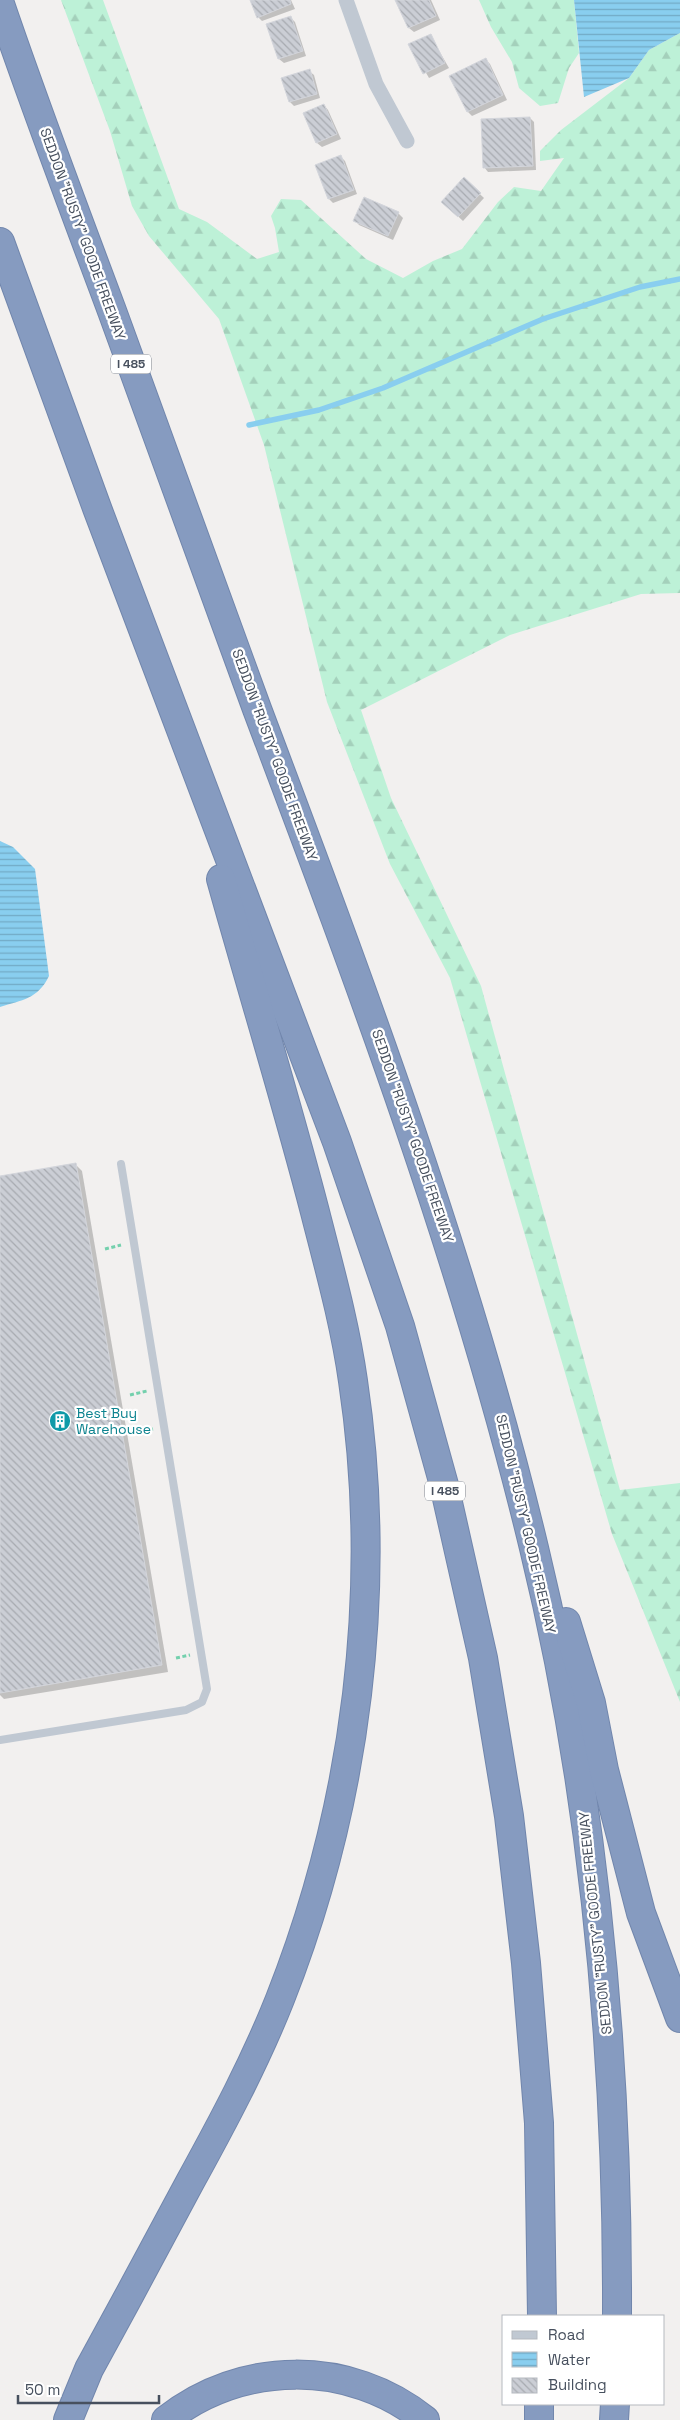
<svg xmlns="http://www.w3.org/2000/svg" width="680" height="2420" font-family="'Space Grotesk',sans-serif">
<defs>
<pattern id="forest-firs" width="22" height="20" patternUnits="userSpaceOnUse" patternTransform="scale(1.25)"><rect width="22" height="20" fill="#bdf1d7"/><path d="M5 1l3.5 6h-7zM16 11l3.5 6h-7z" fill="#a4d0bb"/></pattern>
<pattern id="water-rules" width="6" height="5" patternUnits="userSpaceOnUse" patternTransform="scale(1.25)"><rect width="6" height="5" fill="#89ceef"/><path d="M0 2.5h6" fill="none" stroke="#72aac5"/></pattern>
<pattern id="building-back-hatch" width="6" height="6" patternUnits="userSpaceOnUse" patternTransform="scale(1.25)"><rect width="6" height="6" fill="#cbced5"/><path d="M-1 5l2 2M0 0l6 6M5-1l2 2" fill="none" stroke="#a7aab0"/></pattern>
</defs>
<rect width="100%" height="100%" fill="#f2f0ef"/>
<g fill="url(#forest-firs)">
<path d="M61,0H103L179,209L207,222L257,259L279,252L275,228L271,216L281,199L301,200L366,259L403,278L433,261L462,249L498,202L514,187L541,191L564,158L540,161V151L561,130L629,78L649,50L680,33V593L641,594L510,635L361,710L391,798L481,986L620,1490L680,1483V1702L612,1534L450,978L390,864L327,702L264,445L219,319L149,236L132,206L110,131Z"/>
<path d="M479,0H574L579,53L569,68L558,103L540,106L519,88L512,62L491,27Z"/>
</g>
<g fill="url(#water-rules)">
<path d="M574,0H680V33L649,50L629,78L584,97Z"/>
<path d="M0,841L13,847L35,869L49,976C38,999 22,1000 0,1007Z"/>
</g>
<g fill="#0003">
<path d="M251,0H291L295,9L262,21L258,17Z"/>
<path d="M397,0H431L440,20L414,32L409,28Z"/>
<path d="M291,18L295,22L306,56L284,63L279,59L268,25Z"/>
<path d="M430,35L449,68L429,78L410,45Z"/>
<path d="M486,60L490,64L507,100L472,116L468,112L451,77Z"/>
<path d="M309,71L314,75L320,98L294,106L290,102Z"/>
<path d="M324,105L328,110L341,139L322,147L317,143L305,114Z"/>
<path d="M530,118L534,122L536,170L488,172L484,167Z"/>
<path d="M341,157L345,161L357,194L333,203L329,199Z"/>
<path d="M464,179L484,198L463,221L443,202Z"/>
<path d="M398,213L403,218L393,240L359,225L355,220Z"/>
<path d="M75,1164L82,1171L168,1672L4,1699L0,1695V1177Z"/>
</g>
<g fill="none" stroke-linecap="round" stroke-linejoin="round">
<path stroke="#89ceef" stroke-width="5.5" d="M249,425L319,410L383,388L543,319L640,287L680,279"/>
</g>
<g fill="url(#building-back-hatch)" stroke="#d3d5db">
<path d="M250,0H290L291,4L257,18Z"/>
<path d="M395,0H429L436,16L408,28Z"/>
<path d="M291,16L303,51L278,59L266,24Z"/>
<path d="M431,34L445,63L423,74L408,44Z"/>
<path d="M486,58L503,95L467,112L449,76Z"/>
<path d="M310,69L317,94L289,102L281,78Z"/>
<path d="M324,104L337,134L316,143L303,113Z"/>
<path d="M530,117L533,166L483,168L481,119Z"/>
<path d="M341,155L354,190L328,199L315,165Z"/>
<path d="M464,177L481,193L458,217L441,202Z"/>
<path d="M364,197L399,212L388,236L353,221Z"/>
<path d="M76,1163L162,1665L0,1693V1176Z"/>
</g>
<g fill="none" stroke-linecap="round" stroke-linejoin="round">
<g stroke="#7186ac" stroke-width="30">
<g id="highway">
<path d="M0,4C35,107 74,209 112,311C160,444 208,577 257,709C361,985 465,1261 534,1548C595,1798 618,2059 617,2316"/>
<path d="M0,242L97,508L337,1142L400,1326L444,1485L483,1658L509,1816L526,1963L539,2123L542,2316"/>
<path d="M566,1622L591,1703L604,1770L641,1913L680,2018"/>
<path d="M68,2420L89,2369C123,2307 157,2244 190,2182C223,2122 255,2062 280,1999C357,1804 384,1588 353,1381C345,1324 329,1267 315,1212C286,1100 252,990 221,879"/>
<path d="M166,2420C241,2360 350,2359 425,2420"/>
<path d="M539,2420V2404"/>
<path d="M614,2420L615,2404"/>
</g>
</g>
<g stroke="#74d0ad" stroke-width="3" stroke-dasharray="4 2.5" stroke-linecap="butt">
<path d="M105,1249L121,1245"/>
<path d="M130,1395L147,1391"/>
<path d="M137,1432L153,1429"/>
<path d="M176,1658L190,1655"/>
</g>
<path stroke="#c0c8d2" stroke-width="8" d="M0,1740L186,1710L202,1702L207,1689L121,1164"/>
<path stroke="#c0c8d2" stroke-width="15" d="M346,0L376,84L407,141"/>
<use href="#highway" stroke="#869bc0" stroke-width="28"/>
</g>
<defs>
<g id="building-disc" transform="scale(1.125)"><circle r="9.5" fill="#0f9aa8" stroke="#fff"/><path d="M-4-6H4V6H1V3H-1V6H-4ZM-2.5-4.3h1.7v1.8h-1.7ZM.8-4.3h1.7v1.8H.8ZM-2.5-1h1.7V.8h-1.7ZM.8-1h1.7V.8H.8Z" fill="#fff"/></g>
</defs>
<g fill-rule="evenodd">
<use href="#building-disc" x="60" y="1421"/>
</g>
<g text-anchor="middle" stroke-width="4.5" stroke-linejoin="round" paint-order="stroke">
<g fill="#fff" stroke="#7e848e" stroke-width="1">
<rect x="111" y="354.5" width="40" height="19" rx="4"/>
<rect x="425" y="1481.5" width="40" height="19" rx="4"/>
</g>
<g font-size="12" font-weight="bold" fill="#47505e">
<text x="131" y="368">I 485</text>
<text x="445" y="1495">I 485</text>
</g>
<g font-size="14" fill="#47505e" stroke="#fff">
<text transform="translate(83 234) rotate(70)" y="5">SEDDON "RUSTY" GOODE FREEWAY</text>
<text transform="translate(275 755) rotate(70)" y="5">SEDDON "RUSTY" GOODE FREEWAY</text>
<text transform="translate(413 1136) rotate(71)" y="5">SEDDON "RUSTY" GOODE FREEWAY</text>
<text transform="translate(526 1524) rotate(77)" y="5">SEDDON "RUSTY" GOODE FREEWAY</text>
<text transform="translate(595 1923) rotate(-96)" y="5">SEDDON "RUSTY" GOODE FREEWAY</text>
</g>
<g font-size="14" fill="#0d838f" stroke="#fff" text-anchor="start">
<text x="76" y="1418">Best Buy<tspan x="76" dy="16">Warehouse</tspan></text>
</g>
</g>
<rect x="502" y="2315" width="162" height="90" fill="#ffffff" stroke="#b5b9bf"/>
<rect x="512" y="2331" width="25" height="8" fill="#c0c8d2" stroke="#b5b9bf"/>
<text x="548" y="2340" font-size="15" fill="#47505e">Road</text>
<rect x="512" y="2352" width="25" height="15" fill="url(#water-rules)" stroke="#b5b9bf"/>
<text x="548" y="2365" font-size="15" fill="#47505e">Water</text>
<rect x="512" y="2378" width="25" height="15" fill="url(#building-back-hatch)" stroke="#b5b9bf"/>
<text x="548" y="2390" font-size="15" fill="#47505e">Building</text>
<path d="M18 2395v8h141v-8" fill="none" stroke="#47505e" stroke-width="2.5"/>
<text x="25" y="2395" font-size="15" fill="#47505e" stroke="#ffffff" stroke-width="4" paint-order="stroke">50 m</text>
</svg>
